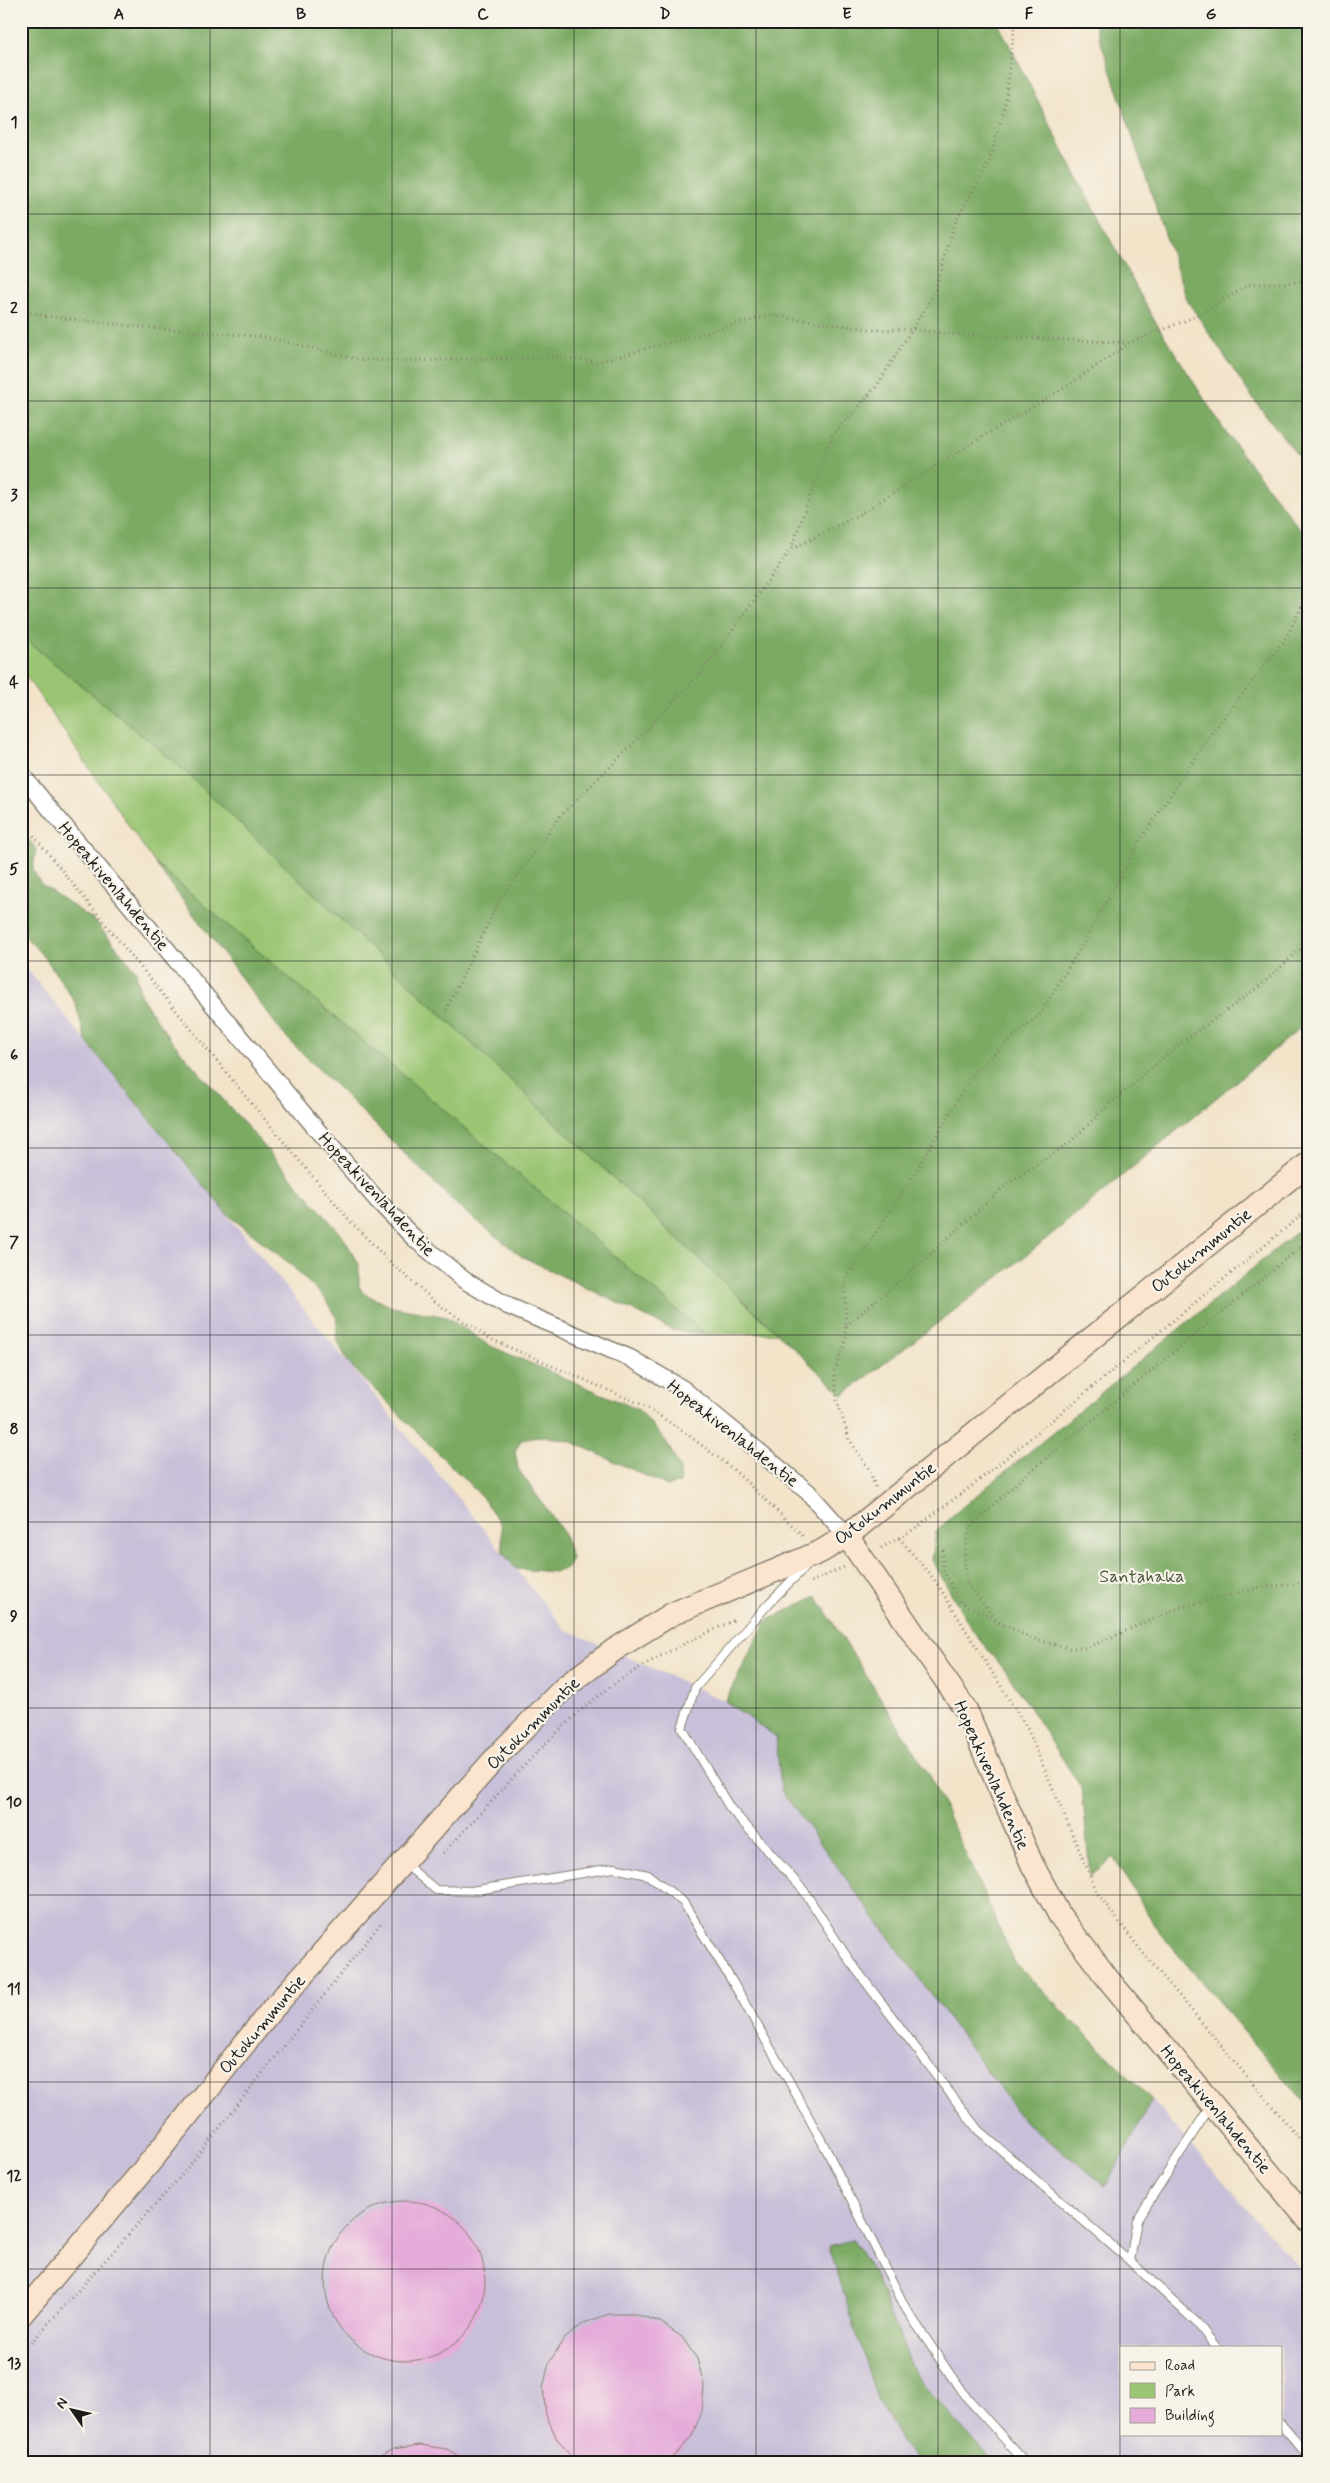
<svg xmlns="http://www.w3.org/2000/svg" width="1330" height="2483" font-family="Mynerve,sans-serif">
<rect width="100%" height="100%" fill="#f7f3e8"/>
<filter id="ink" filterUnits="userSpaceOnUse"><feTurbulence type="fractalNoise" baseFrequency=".02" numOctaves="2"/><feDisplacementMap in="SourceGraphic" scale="10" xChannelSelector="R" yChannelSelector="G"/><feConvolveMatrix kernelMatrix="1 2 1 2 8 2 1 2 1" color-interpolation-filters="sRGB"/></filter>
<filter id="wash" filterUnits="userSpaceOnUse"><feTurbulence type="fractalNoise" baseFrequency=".0096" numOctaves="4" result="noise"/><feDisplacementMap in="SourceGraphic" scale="20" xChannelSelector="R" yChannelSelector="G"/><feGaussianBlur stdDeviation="1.12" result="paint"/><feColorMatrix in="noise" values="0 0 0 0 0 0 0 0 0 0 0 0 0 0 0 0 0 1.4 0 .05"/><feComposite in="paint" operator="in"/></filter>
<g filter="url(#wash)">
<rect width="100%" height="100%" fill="#f2e3c9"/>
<path fill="#c8bfd8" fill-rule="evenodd" d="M21,962L565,1629L725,1701L776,1737L781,1790L1106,2186L1152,2100L1309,2280V2462H993L917,2378L875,2276L878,2402L916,2462H21ZM1121,2347H1281V2434H1121Z"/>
<path fill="#9ac572" stroke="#5b7047" d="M21,636L177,764L777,1333L705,1334L154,862L21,669Z"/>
<g fill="#7baa64" stroke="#4c6340">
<path d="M21,21H997L1087,197L1153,318L1222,427L1309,541V1021L1023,1258L843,1395L177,764L21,636Z"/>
<path d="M1094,21H1309V470L1251,396L1187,300Z"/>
<path d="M21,830L36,849L33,870L41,884L95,921L136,971L140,995L169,1038L342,1235L359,1264V1286L363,1293L392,1307L447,1317L488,1345L639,1410L666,1441L680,1469V1483L668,1486L570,1441L543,1436L521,1440L515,1451L518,1469L563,1532L572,1558L568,1567L557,1572L516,1569L503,1553L501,1525L482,1497L349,1364L338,1342L337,1319L325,1299L289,1263L227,1214L86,1041L75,1002L46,959L21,932Z"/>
<path d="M154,862L705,1334L673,1330L521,1256L458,1206L284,1035Z"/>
<path d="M1309,1222V2108L1159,1932L1113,1857L1090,1876L1082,1789L1007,1673L973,1631L932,1560L936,1532L955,1513Z"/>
<path d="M816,1596L930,1776L1015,1963L1152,2100L1106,2186L1023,2120L781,1790L776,1737L725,1701L766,1621Z"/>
<path d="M853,2240L875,2276L917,2378L993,2462H916L878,2402L829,2246Z"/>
</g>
<g id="blocks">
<g fill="#e5abda">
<circle cx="405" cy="2281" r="80"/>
<path d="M609,2314H635L660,2322L682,2337L697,2359L704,2385L702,2411L692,2436L674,2456L664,2462H583L575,2458L557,2439L546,2415L543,2388L549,2363L563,2340L584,2323Z"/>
<path d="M420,2445L447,2449L468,2462H371L393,2449Z"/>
</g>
</g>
</g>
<g filter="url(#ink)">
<use href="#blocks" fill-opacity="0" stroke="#878072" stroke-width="1"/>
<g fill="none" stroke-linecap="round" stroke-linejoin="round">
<g stroke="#878072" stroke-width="10">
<g id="lane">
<path d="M804,1568L769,1603L695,1688L682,1728L730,1808L804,1891L849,1960L978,2130L1130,2261"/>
<path d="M405,1864L436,1890L471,1891L614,1868L648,1875L683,1902L732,1981L789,2081L827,2151L906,2309L962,2392L1025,2462"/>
<path d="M1210,2107L1137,2220L1130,2261L1197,2323L1216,2347"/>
<path d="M1281,2424L1309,2457"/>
</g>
</g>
<g stroke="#878072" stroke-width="19">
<path id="street" d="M21,774L323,1137L378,1201L415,1239L464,1280L508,1306L630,1358L683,1389L808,1492L847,1536"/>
</g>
<g stroke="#878072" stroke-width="25">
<g id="secondary">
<path d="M847,1536L966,1710L1032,1864L1060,1916L1108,1979L1309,2221"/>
<path d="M21,2315L156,2155L269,2013L500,1753L565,1687L614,1650L672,1614L820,1552L847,1536L1309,1163"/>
</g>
</g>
<g stroke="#878072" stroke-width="3" stroke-dasharray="1 4" stroke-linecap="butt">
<path d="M21,309L44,316L151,328L266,337L360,360L406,361L557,357L597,362L770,315L875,330L914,329L941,333L1129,343L1192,318L1249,285L1309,281"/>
<path d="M1309,545L1304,549L1309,573"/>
<path d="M792,549L860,514L980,438L1063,389L1128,344"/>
<path d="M21,820L247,1098L351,1222L391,1263L438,1304L490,1339L645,1406L687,1434L734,1470L804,1537"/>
<path d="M446,1010L499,901L561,815L631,746L706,667L791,549L832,436L876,387L934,294L956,220L989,163L1005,106L1015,21"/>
<path d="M846,1326L924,1260L1006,1185L1069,1143L1112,1102L1177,1046L1260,986L1309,941"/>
<path d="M1309,1418L1296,1433L1302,1462L1309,1470"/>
<path d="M875,1487L870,1471L849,1439L837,1400L834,1372L846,1340L845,1279L915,1173L974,1072L1040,1014L1090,932L1142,838L1213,731L1284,641L1309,593"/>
<path d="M1309,1498L1307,1505L1309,1511"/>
<path d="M899,1538L934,1579L1027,1728L1098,1894L1139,1948L1309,2150"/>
<path d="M881,1548L911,1531L977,1482L1309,1209"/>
<path d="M943,1550V1570L960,1602L1030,1638L1069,1648H1086L1181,1607L1258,1588L1309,1582"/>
<path d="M811,1582L844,1567"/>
<path d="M999,1623L967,1584L964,1556L969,1528L1020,1480L1309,1240"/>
<path d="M443,1853C496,1799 543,1739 602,1693C642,1662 691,1641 736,1619"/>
<path d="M21,2354L182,2175L381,1923"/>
</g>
<use href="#lane" stroke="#fff" stroke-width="8"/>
<use href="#street" stroke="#fff" stroke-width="16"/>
<use href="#secondary" stroke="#fce5cf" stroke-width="22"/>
</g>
</g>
<path fill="none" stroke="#1c1c1c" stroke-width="1" stroke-opacity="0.55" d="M210,21V2462M392,21V2462M574,21V2462M756,21V2462M938,21V2462M1120,21V2462M21,214H1309M21,401H1309M21,588H1309M21,775H1309M21,961H1309M21,1148H1309M21,1335H1309M21,1522H1309M21,1708H1309M21,1895H1309M21,2082H1309M21,2269H1309"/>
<g text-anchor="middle" stroke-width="4.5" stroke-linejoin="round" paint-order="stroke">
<g font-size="18" fill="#1c1c1c" stroke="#f7f3e8">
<text transform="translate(114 886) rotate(50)" y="6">Hopeakivenlahdentie</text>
<text transform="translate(377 1194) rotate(47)" y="6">Hopeakivenlahdentie</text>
<text transform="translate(1201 1250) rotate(-39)" y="6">Outokummuntie</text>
<text transform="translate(733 1433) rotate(38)" y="6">Hopeakivenlahdentie</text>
<text transform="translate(885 1503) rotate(-38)" y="6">Outokummuntie</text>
<text transform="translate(533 1723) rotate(-45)" y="6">Outokummuntie</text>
<text transform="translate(992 1775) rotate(66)" y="6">Hopeakivenlahdentie</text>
<text transform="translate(262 2024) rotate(-50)" y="6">Outokummuntie</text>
<text transform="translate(1216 2109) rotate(50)" y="6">Hopeakivenlahdentie</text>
</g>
<g font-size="18" fill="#48573a" stroke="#f7f3e8">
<text x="1142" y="1582">Santahaka</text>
</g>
</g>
<rect width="1330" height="2483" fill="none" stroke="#f7f3e8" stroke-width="55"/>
<rect x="1120" y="2346" width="162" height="90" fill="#f7f3e8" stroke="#9f9d96"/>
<rect x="1130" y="2362" width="25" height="8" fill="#fce5cf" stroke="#9f9d96"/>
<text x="1165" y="2370" font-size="15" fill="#1c1c1c">Road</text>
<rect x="1130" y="2383" width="25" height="15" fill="#9ac572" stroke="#9f9d96"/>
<text x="1165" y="2396" font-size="15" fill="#1c1c1c">Park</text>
<rect x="1130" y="2408" width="25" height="15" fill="#e5abda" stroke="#9f9d96"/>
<text x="1165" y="2420" font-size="15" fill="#1c1c1c">Building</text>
<g transform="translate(72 2410) rotate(304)" stroke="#f7f3e8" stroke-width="4" paint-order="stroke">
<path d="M0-4L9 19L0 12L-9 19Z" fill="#1c1c1c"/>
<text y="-8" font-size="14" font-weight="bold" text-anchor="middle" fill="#1c1c1c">N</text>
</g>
<rect x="28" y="28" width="1274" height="2428" fill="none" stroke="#1c1c1c" stroke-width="2"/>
<g font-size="16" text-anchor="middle" font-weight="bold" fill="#1c1c1c">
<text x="119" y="19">A</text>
<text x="301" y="19">B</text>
<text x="483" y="19">C</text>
<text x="665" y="19">D</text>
<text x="847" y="19">E</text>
<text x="1029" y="19">F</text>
<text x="1211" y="19">G</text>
<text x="14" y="127">1</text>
<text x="14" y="313">2</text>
<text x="14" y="500">3</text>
<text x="14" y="687">4</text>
<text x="14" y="874">5</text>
<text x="14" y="1060">6</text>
<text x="14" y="1247">7</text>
<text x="14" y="1434">8</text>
<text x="14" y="1621">9</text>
<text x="14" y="1807">10</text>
<text x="14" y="1994">11</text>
<text x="14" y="2181">12</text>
<text x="14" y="2368">13</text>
</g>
</svg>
